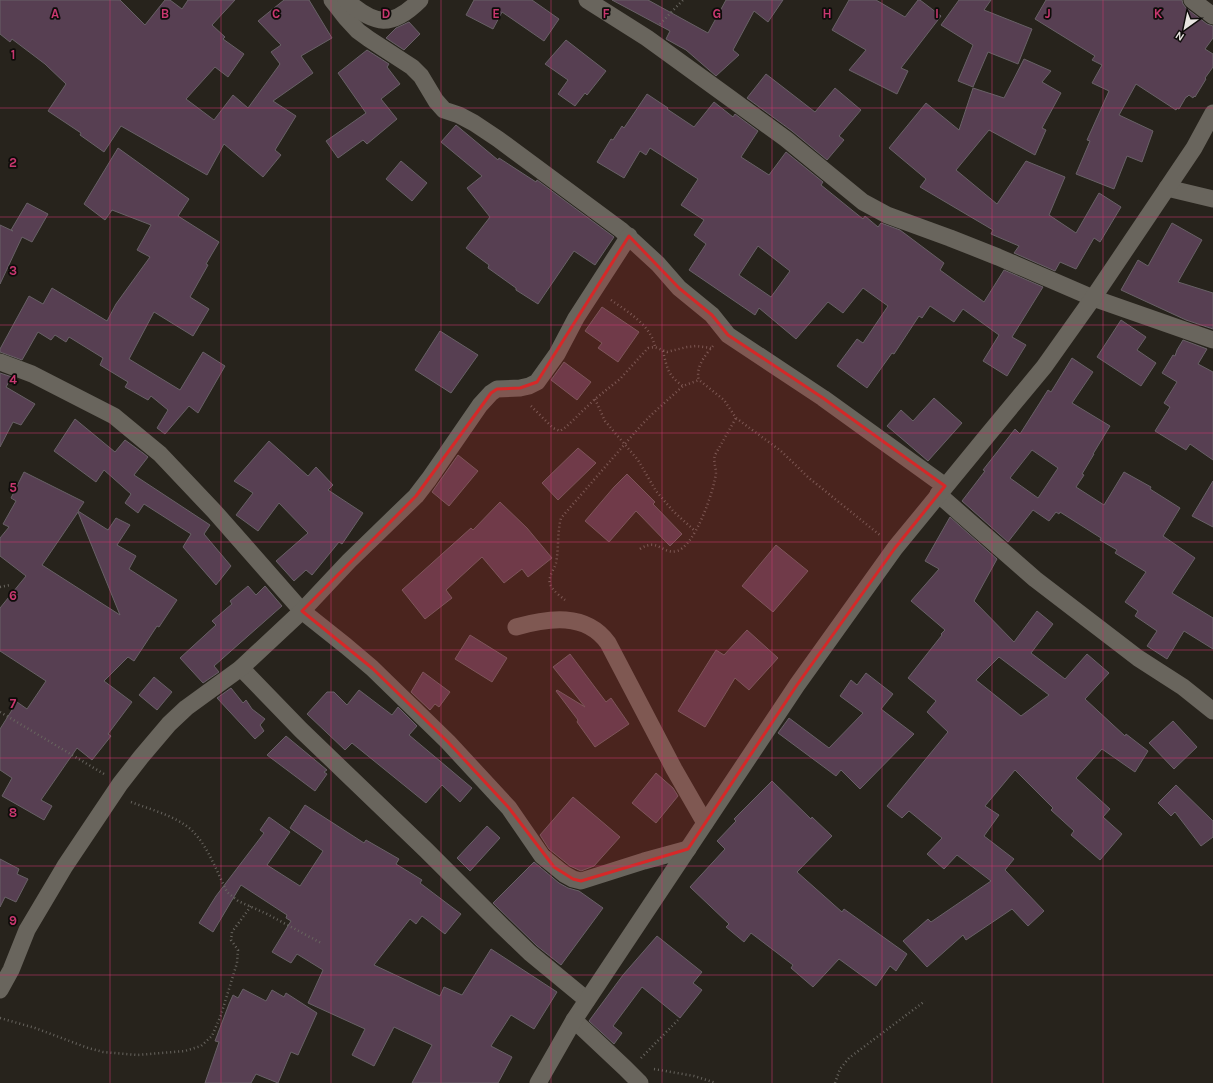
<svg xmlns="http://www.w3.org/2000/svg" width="1213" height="1083" font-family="Karla,sans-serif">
<rect width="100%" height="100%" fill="#27231c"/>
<g fill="#573f52" stroke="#686166" fill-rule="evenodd">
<path d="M0,0H120L145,25L165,0H170L182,9L188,0H235L212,25L225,37L223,39L244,54L228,77L215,67L186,99L214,120L233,95L248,108L280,64L271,52L281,45L258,21L284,0H309L332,38L301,56L313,73L273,101L296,116L275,150L281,155L263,177L224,144L207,175L121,126L104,152L80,135L81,133L48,111L66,84L45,64L12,39L10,42L0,34Z"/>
<path d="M474,0H532L559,19L544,41L502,12L493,29L466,15Z"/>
<path d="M612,0H648L708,33L726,0H783L768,22L754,11L733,50L739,55L716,76L686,50L666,39L670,31Z"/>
<path d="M849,0H876L905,17L918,0H920L941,16L901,68L908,71L897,94L849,70L866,50L832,30Z"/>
<path d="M959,0H991L984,10L1032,29L1018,64L988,52L973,87L958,81L973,45L941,25Z"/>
<path d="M1046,0H1182L1183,4L1186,8L1207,24L1213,26V38L1205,49L1213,54V67L1205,78L1206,79L1195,97L1194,96L1193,98L1189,95L1187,97H1186L1179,109L1177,108L1176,110L1136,84L1119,115L1153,131L1142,162L1127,156L1114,189L1076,174L1090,141L1087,140L1109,91L1092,83L1102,65L1092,60L1095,56L1035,19Z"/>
<path d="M409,22L420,34L404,50L386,38L396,28Z"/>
<path d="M566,40L606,71L587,95L585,93L575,106L558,94L568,80L545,64Z"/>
<path d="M367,50L389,64L387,67L400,84L381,99L397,119L367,144L363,140L338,158L326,141L366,113L338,73Z"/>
<path d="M1024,59L1051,71L1042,82L1061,93L1042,128L1046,130L1035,155L989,130L956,170L997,204L1026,161L1065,177L1049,215L1076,233L1099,193L1121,207L1100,242L1094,238L1076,269L1060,262L1055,271L1014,253L1019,246L991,234L993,230L920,187L926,179L889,148L926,103L959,130L973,88L1004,98Z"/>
<path d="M766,74L815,112L835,88L861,110L839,136L844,140L827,160L792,131L747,98Z"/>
<path d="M647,94L668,108L667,109L694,127L714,102L733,117L735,114L758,131L741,157L769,175L786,152L823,182L821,185L863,219L865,216L878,227L881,223L900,230L944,263L940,270L984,302L1004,270L1043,287L1012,337L1026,345L1007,376L983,361L999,335L963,309L954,322L930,306L922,318L919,316L894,354L892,353L867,388L837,366L857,339L863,343L888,306L863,288L843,313L828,302L796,339L759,308L755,315L689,270L706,244L694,235L704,220L681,205L698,179L650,148L646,155L640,151L624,178L597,162L611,139L613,140L622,126L624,128ZM758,246L790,271L771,297L739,275Z"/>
<path d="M456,125L498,160L499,158L536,182L537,180L614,237L595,265L574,251L538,304L516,290V288L488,268L489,265L466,248L490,217L467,188L482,176L441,142Z"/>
<path d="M118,148L189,199L178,216L219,242L206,264L208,265L190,297L209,309L193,336L154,312L129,359L180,390L203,352L225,366L198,413L189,406L165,434L157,428L168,410L151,396L148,400L125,387L128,382L100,365L103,358L69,337L66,342L55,335L51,340L38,332L22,360L0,352V349L29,296L43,304L52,288L107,321L116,304L150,257L137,250L151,225L112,210L105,220L84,204Z"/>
<path d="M401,161L427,183L412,201L386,179Z"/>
<path d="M27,203L48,214L32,242L22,237L0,284V225L13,231L11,230Z"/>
<path d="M1172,223L1202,240L1178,282L1213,293V329L1186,320L1121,290L1138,260L1148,266Z"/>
<path d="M602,307L639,332L618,362L598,348L602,343L585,331Z"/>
<path d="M1121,320L1146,337L1137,350L1156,363L1141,386L1097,357Z"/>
<path d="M440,331L478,355L451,393L415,370Z"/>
<path d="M1183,340L1207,349L1198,364L1213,372V460L1190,444L1186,450L1155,431L1170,407L1164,403L1177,382L1162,373L1173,355L1175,356L1177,350Z"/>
<path d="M1072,358L1093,372L1072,403L1110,426L1093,454H1094L1082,474L1084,475L1076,487L1104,505L1124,472L1151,487L1150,489L1180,508L1163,536L1195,558L1172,593L1213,618V649L1184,631L1167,659L1147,646L1157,631L1135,616L1138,611L1125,602L1146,572L1115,553L1117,550L1100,540L1101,538L1060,512L1059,514L1056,512L1049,521L1033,510L1008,542L962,501L985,471L983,470L1015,429L1020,434L1048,390L1051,392ZM1032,450L1058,468L1038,498L1010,478Z"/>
<path d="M564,362L591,382L577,400L551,380Z"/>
<path d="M0,373L12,377L6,387L35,404L21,425L13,422L0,447Z"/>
<path d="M934,398L962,423L928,461L887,426L901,410L913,421Z"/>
<path d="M75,419L115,452L125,440L143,453L148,457L134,475L210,525L204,534L231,566L216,585L183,547L191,534L144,504L138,513L125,503L131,494L104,470L96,482L54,451Z"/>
<path d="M269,441L308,476L316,467L333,485L328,490L363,513L342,544L339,542L312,575L306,570L294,581L276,561L308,533L279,503L258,531L236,515L253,493L234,481Z"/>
<path d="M578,448L596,463L558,500L542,483Z"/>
<path d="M458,455L478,471L449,506L432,492Z"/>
<path d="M24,472L84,502L78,511L108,530L116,518L130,525L117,545L136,556L129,569L177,600L159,627L157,626L134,661L128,657L104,681L132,702L108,734L111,736L92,760L77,748L41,800L52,806L44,820L2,796L12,778L0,770V729L17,702L27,709L46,681L0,651V608L26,576L0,556V538L9,527L3,524L16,501L11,498ZM78,512L120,615L42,565Z"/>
<path d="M627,474L655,502L653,504L682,534L670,546L636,511L609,542L585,521L614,487Z"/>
<path d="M1213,481V527L1192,516Z"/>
<path d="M500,502L527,528L552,558L528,577L522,569L504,583L482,557L446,590L452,598L425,619L402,590L471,528L473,530Z"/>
<path d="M950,517L997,559L974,601L1014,642L1037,611L1053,624L1031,653L1065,679L1087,654L1109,673L1085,699L1125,736L1126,734L1148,751L1135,772L1102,749L1076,778L1110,809L1103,817L1122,834L1100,860L1071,835L1074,831L1051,810L1053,808L1015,770L985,806L999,815L984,836L1014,859L1005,870L1044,911L1028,926L1012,909L966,940L963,935L927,967L903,941L928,919L931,922L991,881L957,855L944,869L927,854L942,838L909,811L902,818L887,806L948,732L927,712L936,701L908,678L942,635L941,634L945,630L911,601L939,569L925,561ZM999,657L1049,695L1021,716L976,680Z"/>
<path d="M776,545L808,571L773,612L742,586Z"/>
<path d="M248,586L256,595L265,586L282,606L214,666L219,672L203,683L180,658L216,625L212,621L232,604L230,601Z"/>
<path d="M747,630L778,658L749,690L735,678L705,727L678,711L716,650L724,655Z"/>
<path d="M470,635L507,658L492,682L455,659Z"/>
<path d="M570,654L606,702L611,698L629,724L595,747L577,722L578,720L556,691L557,690L585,707L553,667Z"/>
<path d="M423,672L450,692L439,707L435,704L430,710L411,692Z"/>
<path d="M866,673L893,694L881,709L914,734L860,789L841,770L836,776L778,733L789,718L829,748L863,713L840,696L851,680L857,685Z"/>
<path d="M154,677L172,692L157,710L139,695Z"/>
<path d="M231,688L243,703L246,700L252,709L265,719L260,725L264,731L255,739L217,698Z"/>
<path d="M359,690L392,715L398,707L417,726L409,735L472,788L460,802L442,785L426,803L352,743L345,750L307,714L327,692H334L347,705Z"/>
<path d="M1173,721L1197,747L1174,769L1149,743Z"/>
<path d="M286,736L327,770L324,772L327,774L315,791L267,755Z"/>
<path d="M656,773L673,788L678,796L656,823L632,803Z"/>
<path d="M772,781L811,819L812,817L832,836L797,872L842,912L844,909L907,954L896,971L890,966L876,986L839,959L813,987L791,968L793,965L751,933L744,942L726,927L729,924L690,887L725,849L717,841L736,821L734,819Z"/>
<path d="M1176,785L1213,821V837L1201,846L1175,812L1171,816L1158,803Z"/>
<path d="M573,797L620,837L594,866L581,871L570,866L549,849L540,835Z"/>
<path d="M305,805L364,843L366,840L399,859L396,864L422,880L420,883L461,914L445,934L422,916L416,924L410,919L374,965L440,996L444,987L462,995L491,949L557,992L534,1029L511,1015L491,1046L512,1057L498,1083H412L432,1045L394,1027L374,1066L352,1055L365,1029L308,1003L323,970L297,954L291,963L272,952L291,921L286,918L287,915L241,885L213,932L199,923L216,896L264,833L260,830L269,817L290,832L267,865L300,886L323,851L290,828Z"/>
<path d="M487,826L500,838L470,871L457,858Z"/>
<path d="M0,859L19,869L17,874L28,879L16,902L5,897L0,907Z"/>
<path d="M534,862L559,883L568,888L579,891L603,908L561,965L537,946L493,903Z"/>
<path d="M657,936L702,972L693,983L702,990L680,1018L642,987L613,1026L622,1033L614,1044L589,1021L623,975Z"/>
<path d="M243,989L266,1001L272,990L284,997L286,993L317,1013L298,1055L291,1052L278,1083L256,1074L251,1083H205L219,1042L215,1041L229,1004L233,995L238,998Z"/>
</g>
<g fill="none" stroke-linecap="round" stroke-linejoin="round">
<g stroke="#68655f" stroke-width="2.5" stroke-dasharray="1 3" stroke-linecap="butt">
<path d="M660,24L683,0"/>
<path d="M611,300C628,312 651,325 655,347"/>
<path d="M713,346C705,355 695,368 699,380L724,400L736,418L781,451L809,478L881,536"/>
<path d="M663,351C667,368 668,376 683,386"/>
<path d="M595,399L605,421L638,460L656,491L673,511L695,531"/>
<path d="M531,406L553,428L560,431L566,427L595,399L620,379L648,348L655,347L667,352L687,347L696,346L711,348"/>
<path d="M640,549C658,537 662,555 677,551C695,546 714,491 716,473C716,467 713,462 715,455L736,418"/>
<path d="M0,587L10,585"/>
<path d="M565,600C560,596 552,590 550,584C548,576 554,570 556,563C559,548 557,533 561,518L637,430L650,416L683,386L699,380"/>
<path d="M0,712L104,774"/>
<path d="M131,802C149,809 169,814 185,825C205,838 216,870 227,892L238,901L267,914L321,943"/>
<path d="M0,1018L35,1028L88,1048L103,1052L137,1055L185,1051L201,1046L212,1036L221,1015L237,963L238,950L231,940L232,932L251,906"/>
<path d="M641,1058L678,1020"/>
<path d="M654,1069L694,1076L716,1083"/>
<path d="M835,1083L840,1069L849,1058L925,1001"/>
</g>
<g stroke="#69655d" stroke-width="17">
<path d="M332,0L346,18L358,31L369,39L412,67L421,76L436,101L444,110L459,115L474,123L498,139L621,230L658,264L679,288L712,315L728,335L823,398L945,486"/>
<path d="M346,0C375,26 392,28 420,0"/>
<path d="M587,0L647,38L727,96L786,139L863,202L887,215L950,238L998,257L1093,298L1213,340"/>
<path d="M1192,0L1213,16"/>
<path d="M1167,188L1213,199"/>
<path d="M0,362L32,374L114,416L160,454L214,511L302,611L346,646L372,668L448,742L509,808L542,856L564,874L573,879L581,881L644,861L688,849"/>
<path d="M938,494L1035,579L1138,658L1183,687L1213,711"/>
<path d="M516,627C548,618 586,612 608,643L674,769L705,823"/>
<path d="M241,668L301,730L426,850L501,925L530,953L587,1000"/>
<path d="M0,990L11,970L27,930L65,866L120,784L141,757L169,724L186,708L241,668L302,611L349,561L416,496L429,479L480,405L491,393L497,389L520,388L529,386L537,382L557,354L576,318L629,236"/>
<path d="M574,1020L625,1068L640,1083"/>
<path d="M538,1083L574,1020L797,685L895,548L986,437L1044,367L1093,298L1194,148L1213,113"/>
</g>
</g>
<path fill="#d62828" fill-opacity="0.2" stroke="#d62828" stroke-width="3" stroke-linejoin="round" d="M629,236L679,288L712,315L728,335L823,398L945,486L895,548L797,685L688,849L581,881L573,879L554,867L509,808L448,742L372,668L302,611L416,496L491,393L497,389L520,388L537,382Z"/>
<path fill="none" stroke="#c8376f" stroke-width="1" stroke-opacity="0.55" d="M110,0V1083M221,0V1083M331,0V1083M441,0V1083M551,0V1083M662,0V1083M772,0V1083M882,0V1083M992,0V1083M1103,0V1083M0,108H1213M0,217H1213M0,325H1213M0,433H1213M0,542H1213M0,650H1213M0,758H1213M0,866H1213M0,975H1213"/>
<g font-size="13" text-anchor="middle" font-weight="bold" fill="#c8376f" stroke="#0e0c0a" stroke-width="3.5" stroke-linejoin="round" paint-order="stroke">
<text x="55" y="18">A</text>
<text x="165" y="18">B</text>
<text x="276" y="18">C</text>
<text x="386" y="18">D</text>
<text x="496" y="18">E</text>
<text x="606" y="18">F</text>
<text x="717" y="18">G</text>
<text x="827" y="18">H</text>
<text x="937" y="18">I</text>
<text x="1048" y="18">J</text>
<text x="1158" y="18">K</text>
<text x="13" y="59">1</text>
<text x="13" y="167">2</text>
<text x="13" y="275">3</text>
<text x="13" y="384">4</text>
<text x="13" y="492">5</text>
<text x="13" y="600">6</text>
<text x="13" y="708">7</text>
<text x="13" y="817">8</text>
<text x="13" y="925">9</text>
</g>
<g transform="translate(1185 28) rotate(213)" stroke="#0e0c0a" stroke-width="3" paint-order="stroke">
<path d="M0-3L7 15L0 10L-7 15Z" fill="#e8e5e1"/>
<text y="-6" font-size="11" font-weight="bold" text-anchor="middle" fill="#e8e5e1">N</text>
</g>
</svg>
